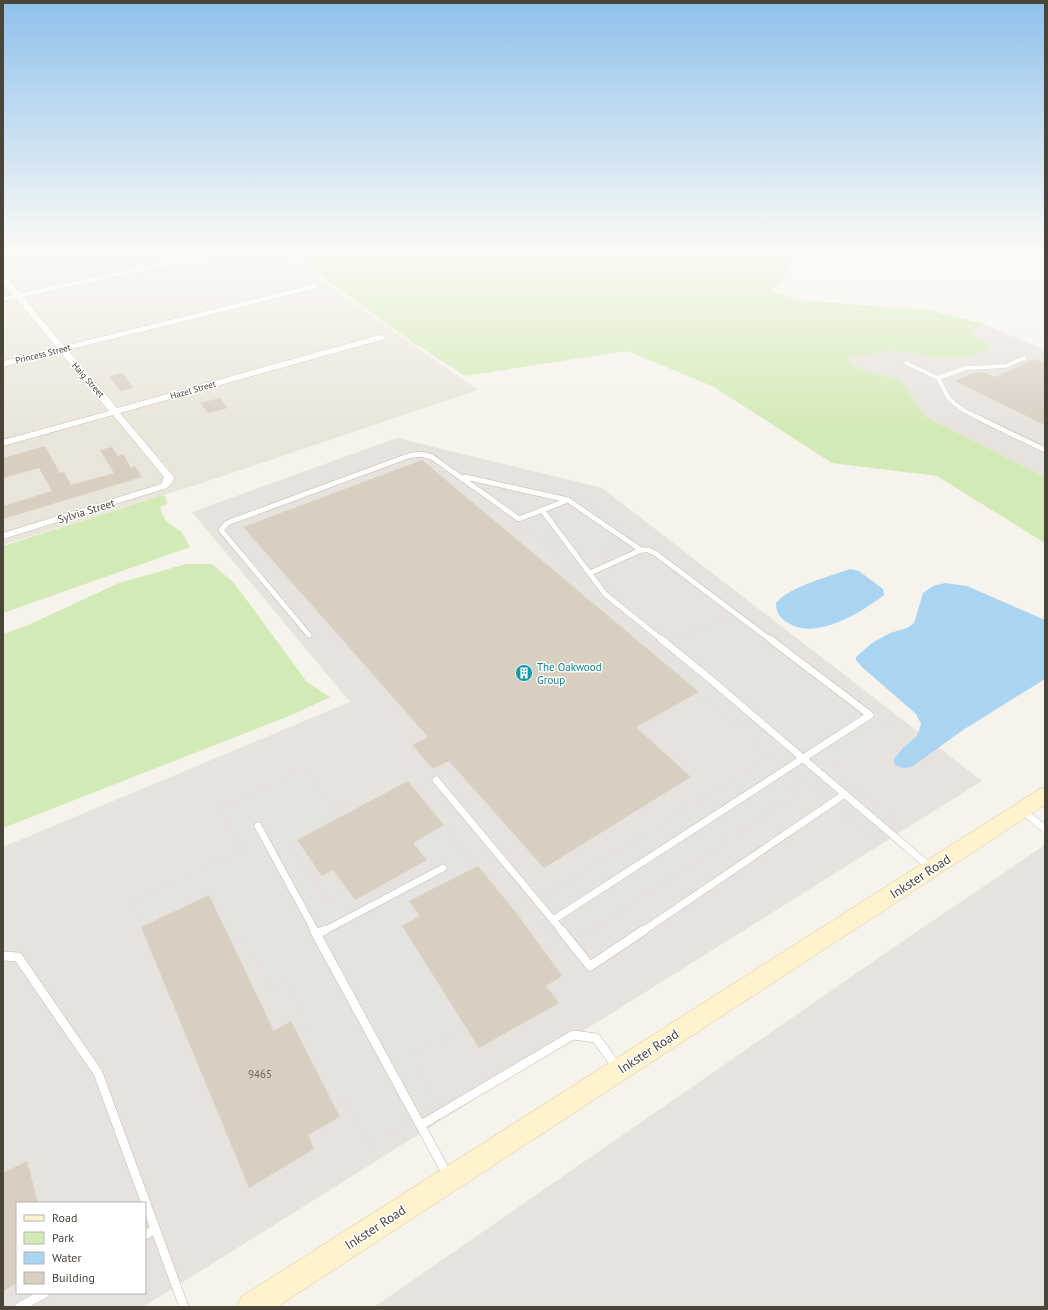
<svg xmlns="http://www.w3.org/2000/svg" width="1048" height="1310" font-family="'PT Sans',sans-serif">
<rect width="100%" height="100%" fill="#f6f3ec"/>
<path fill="#eae5da" d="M13,249H277L478,390L196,485L3,545V251Z"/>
<g fill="#e6e2dd" fill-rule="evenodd">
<path d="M984,324L1045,350V477L926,417L901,380L859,369L847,356L869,355L893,350L937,358L991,346L969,332Z"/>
<path d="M397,438L602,488L982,781L143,1307H3V847L350,702L192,512ZM17,1203H145V1293H17Z"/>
<path d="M1045,845V1307H374L916,932Z"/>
</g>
<g fill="#d2eab5">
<path d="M304,249H782L789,258L783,279L772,291L797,300L928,310L984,324L970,332L992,347L970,357L937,358L893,350L869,355L847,357L859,369L901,380L926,417L1045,477V543L937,476L832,463L712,386L627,351L465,376L412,342L308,266L299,255Z"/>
<path d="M164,495L166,498L167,504L160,507C164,522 169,523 180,531C184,535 187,542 190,547L3,613V546Z"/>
<path d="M186,564H212L234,583L307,682L330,697L294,714L3,828V634L26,626L119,583Z"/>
</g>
<g fill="#e5e3e0">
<path d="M573,494L633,539L597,556L609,591L673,643L735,610L894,728L834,768L900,825L874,841L809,784L796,776L787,781L785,785L796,794L565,947L531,905L770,756L654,655L663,649L591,590L564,558L513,517Z"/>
<path d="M305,768L332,811L350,803L354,809L288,845L326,901L346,890L355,901L427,860L414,843L444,826L476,866L409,901L419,916L402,926L464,1026L412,1057L438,1105L399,1127L370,1146L346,1101L335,1107L302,1040L304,1039L302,1034L306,1031L299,1017L300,1009L285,980L269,987L246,940L233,946L209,895L141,927L132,903L243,851L220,809Z"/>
</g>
<g fill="#a9d4f2">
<path d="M850,569L859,571L883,589L884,595C862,612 816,641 788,623C780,618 776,613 776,603C790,586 829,577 850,569Z"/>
<path d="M945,583L967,586L1045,620V679L963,730L913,766C906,769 900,768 894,764V759L903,748L917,736L921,724L916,714L862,667L856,660V657L872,643L890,633L907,628L914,623L923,593L933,586Z"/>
</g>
<g fill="#d8cfc1">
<path d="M1035,359L1045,364V425L955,381L976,372L980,373L983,372L995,377Z"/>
<path d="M123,373L133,388L120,391L109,376Z"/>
<path d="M220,398L228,408L208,413L200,403Z"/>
<path d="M45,446L60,473L64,472L71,485L114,473L100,450L112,447L118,456L123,454L131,468L135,466L142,477L3,519V506L52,491L39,468L3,478V458Z"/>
<path d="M422,460L699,692L636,727L691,777L544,868L449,761L433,769L412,745L428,737L243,527Z"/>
<path d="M408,781L444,825L413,843L427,860L355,900L333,870L322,876L297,840Z"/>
<path d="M478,866L518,915L562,976L546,986L559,1003L479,1048L402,926L420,916L409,901Z"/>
<path d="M209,895L274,1031L291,1021L340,1117L308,1135L314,1149L249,1188L141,927Z"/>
<path d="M27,1161L38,1203H17V1283L3,1291V1173Z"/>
</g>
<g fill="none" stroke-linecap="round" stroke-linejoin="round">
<g stroke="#c2bbae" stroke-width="4.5">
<g id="lane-far3">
<path d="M906,363L938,378L948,397L954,403L963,410L981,419"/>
<path d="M938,378L966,368L1006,366L1024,358"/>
</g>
</g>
<g stroke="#c2bbae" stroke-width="6">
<g id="lane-far2">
<path d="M979,418L1045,450"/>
<path d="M465,477L568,500L641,550"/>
<path d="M542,510L605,594L662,640"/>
<path d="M590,573L641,550H648L655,553L771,640"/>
<path d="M309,635L221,530L227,523L408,456L421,454L432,457L519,519L568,500"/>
</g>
</g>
<g stroke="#c2bbae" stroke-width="8">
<g id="lane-far1">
<path d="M661,639L710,679L930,867"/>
<path d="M436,780L553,920L870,715L770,639"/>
<path d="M1024,812L1045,829"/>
<path d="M258,826L315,931"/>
<path d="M553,920L562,931"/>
<path d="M324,931L443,868"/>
<path d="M643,931L845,794"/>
</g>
</g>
<g stroke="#c2bbae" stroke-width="10">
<g id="lane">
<path d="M314,930L447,1174"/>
<path d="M561,930L590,966L644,930"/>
<path d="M317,934L325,930"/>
<path d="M3,956L18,957L98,1073L184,1307"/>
<path d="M421,1125L573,1035L596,1038L617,1067"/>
<path d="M145,1235L155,1229"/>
<path d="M20,1307L45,1293"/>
</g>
</g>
<g stroke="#c2bbae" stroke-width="1">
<path id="street" d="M226,249H238L235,251L23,297L64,346L315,284L319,286L318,288L68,350L117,408L379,335H382L386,337L385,339L120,413L174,477V480L167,488L3,539V533L161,484L164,477L113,415L3,446V440L109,411L60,352L3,367V361L57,348L16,298L3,301V297L13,295L3,283V276H6L20,293Z"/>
</g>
<g stroke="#d6c79b" stroke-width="1">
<path id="secondary" d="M1045,787V805L277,1307H237L241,1297L1038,790Z"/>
</g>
<use href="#lane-far3" stroke="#fff" stroke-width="4"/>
<use href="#lane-far2" stroke="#fff" stroke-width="5"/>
<use href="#lane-far1" stroke="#fff" stroke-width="7"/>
<use href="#lane" stroke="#fff" stroke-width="9"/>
<use href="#street" fill="#fff" fill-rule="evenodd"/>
<use href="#secondary" fill="#fff3cd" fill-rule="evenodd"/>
</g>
<linearGradient id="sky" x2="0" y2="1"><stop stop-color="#8fc1ec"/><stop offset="0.58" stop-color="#fbfaf6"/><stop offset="1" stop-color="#fbfaf6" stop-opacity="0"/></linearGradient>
<rect width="1048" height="432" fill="url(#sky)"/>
<defs>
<g id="building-disc" transform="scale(0.9)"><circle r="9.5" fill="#0f9aa8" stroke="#fff"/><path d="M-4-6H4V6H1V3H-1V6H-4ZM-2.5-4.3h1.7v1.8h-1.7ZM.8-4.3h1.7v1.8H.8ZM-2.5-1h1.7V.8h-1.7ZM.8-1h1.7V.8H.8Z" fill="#fff"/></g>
</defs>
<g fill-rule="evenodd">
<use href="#building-disc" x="524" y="673"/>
</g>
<g text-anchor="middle" stroke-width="3" stroke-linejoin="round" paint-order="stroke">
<g font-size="9" fill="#4b4439" stroke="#fff">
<text transform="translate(43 354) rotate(-14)" y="3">Princess Street</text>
<text transform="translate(88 380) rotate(49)" y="3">Haig Street</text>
<text transform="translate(193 390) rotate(-16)" y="3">Hazel Street</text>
</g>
<g font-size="11" fill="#4b4439" stroke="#fff">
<text transform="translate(86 511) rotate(-17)" y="4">Sylvia Street</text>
</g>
<g font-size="11" fill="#0d838f" stroke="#fff" text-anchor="start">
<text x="537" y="671">The Oakwood<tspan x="537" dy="13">Group</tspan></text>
</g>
<g font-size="11" fill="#6e675b">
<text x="260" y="1078">9465</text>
</g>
<g font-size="13" fill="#4b4439" stroke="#fff">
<text transform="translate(920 876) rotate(-33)" y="5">Inkster Road</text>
<text transform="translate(648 1051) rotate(-33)" y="5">Inkster Road</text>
<text transform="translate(375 1227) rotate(-33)" y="5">Inkster Road</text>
</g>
</g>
<rect width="1048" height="1310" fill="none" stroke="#4b4439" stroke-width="8"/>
<rect x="16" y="1202" width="130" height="92" fill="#ffffff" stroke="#b7b4b0"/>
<rect x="24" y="1215" width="20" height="6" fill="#fff3cd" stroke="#b7b4b0"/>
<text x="52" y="1222" font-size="12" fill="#4b4439">Road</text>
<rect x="24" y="1232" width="20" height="12" fill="#d2eab5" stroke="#b7b4b0"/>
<text x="52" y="1242" font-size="12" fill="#4b4439">Park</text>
<rect x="24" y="1252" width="20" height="12" fill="#a9d4f2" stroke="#b7b4b0"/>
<text x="52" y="1262" font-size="12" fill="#4b4439">Water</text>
<rect x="24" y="1272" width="20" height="12" fill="#d8cfc1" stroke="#b7b4b0"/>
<text x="52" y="1282" font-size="12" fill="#4b4439">Building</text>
</svg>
